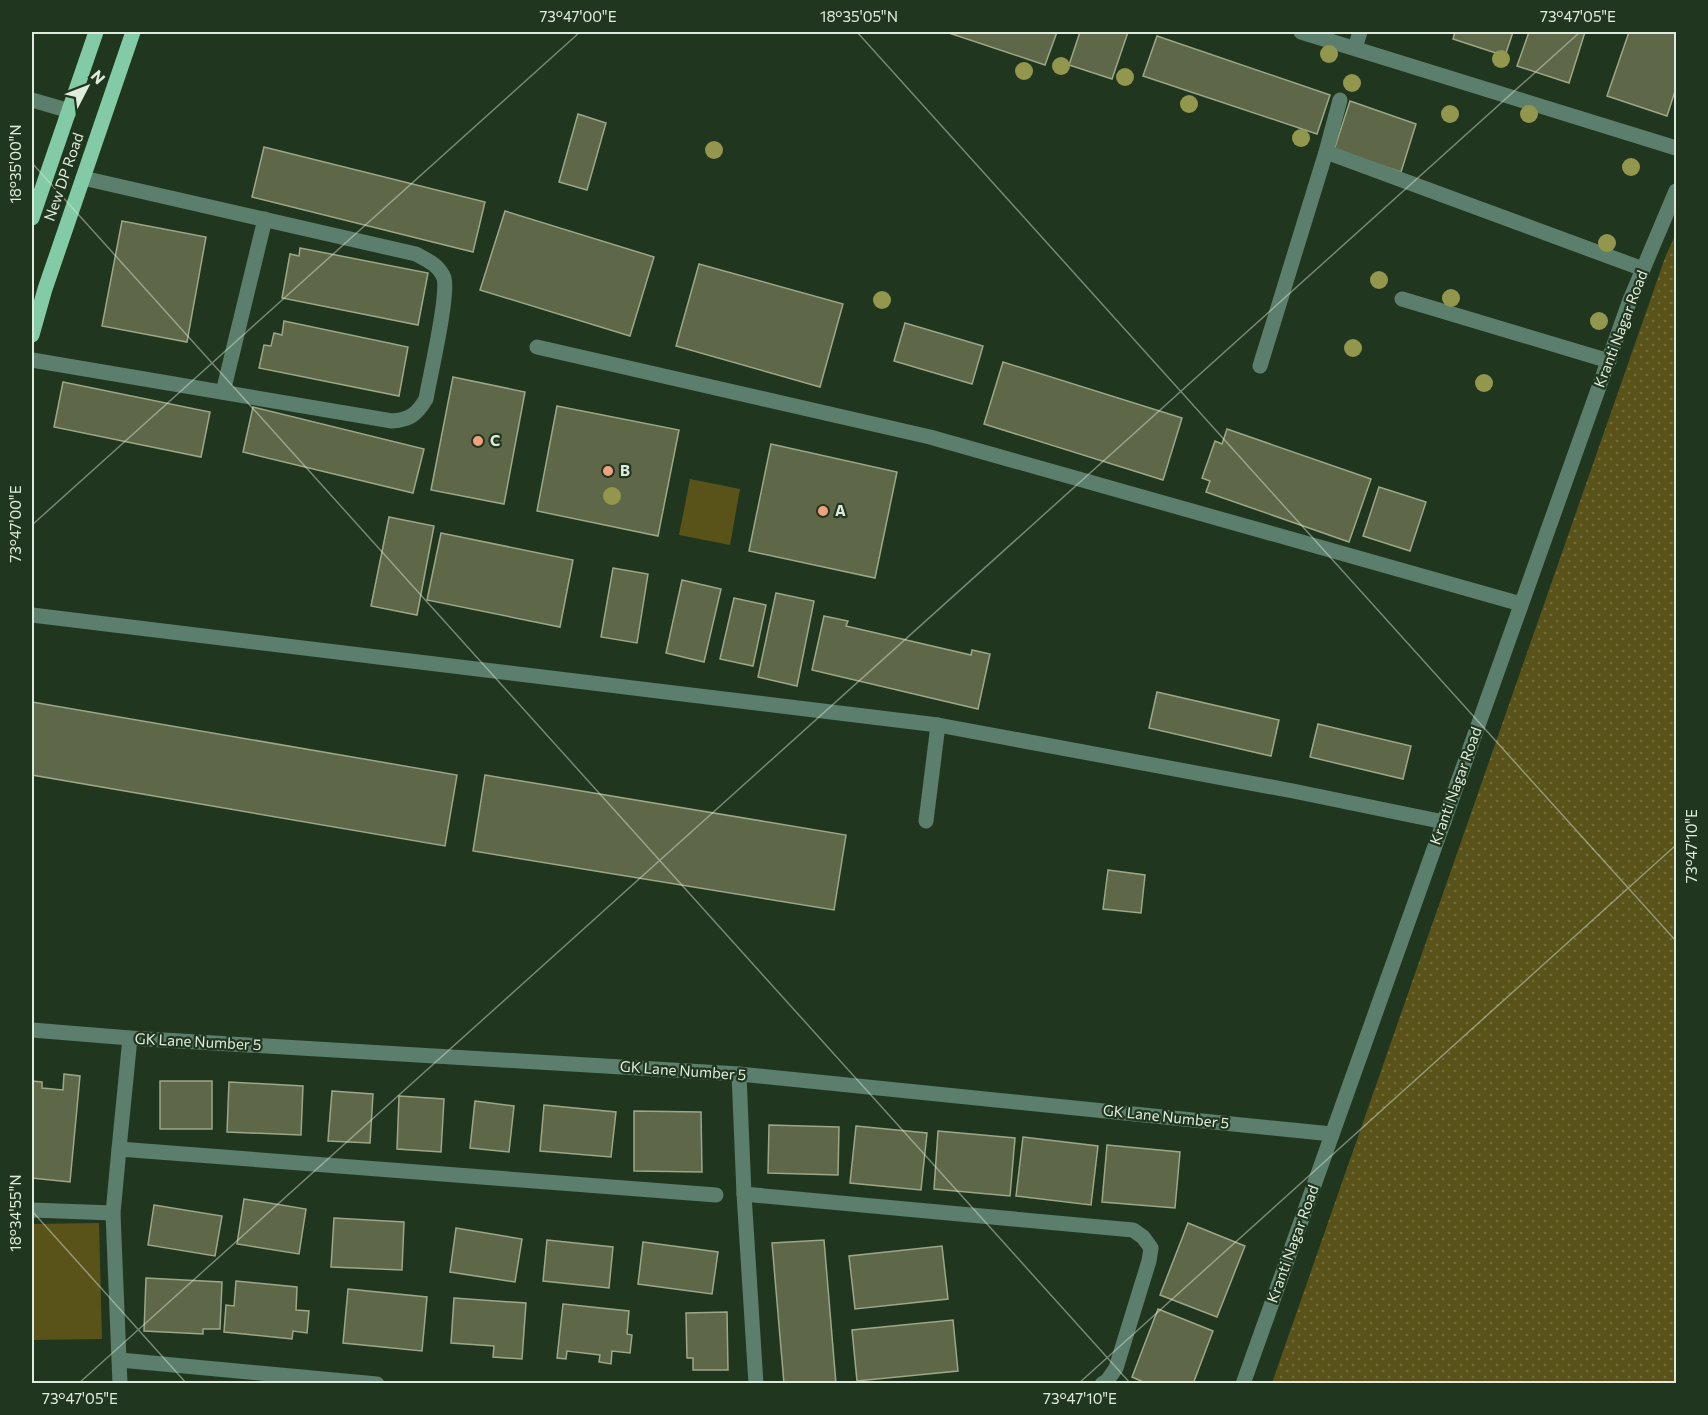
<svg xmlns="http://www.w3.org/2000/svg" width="1708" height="1415" font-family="Commissioner,sans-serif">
<defs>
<pattern id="grass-dots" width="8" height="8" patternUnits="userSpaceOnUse" patternTransform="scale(1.5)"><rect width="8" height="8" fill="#59531a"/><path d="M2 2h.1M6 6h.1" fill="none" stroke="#706c3b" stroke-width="1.8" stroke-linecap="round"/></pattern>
</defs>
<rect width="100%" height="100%" fill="#21361f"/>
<path fill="url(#grass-dots)" d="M1676,234V1383H1272L1666,255Z"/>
<g fill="#59531a">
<path d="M690,479L740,489L730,545L679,535Z"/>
<path d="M99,1223L102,1339L32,1340V1224Z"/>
</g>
<g fill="#5e6849" stroke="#9ca786" stroke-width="1.5">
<path d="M946,32H1057L1045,65Z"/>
<path d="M1080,32H1128L1112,79L1069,65Z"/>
<path d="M1455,32H1513L1505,56L1453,39Z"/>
<path d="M1529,32H1585L1569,83L1517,66Z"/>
<path d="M1629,32H1676V88L1667,116L1607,96Z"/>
<path d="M1157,36L1330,95L1317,134L1143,76Z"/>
<path d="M1350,101L1416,124L1401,172L1334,150Z"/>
<path d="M578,114L606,123L587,190L559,182Z"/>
<path d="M264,147L485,202L473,252L252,197Z"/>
<path d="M505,211L654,257L630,336L480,290Z"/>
<path d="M122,221L206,237L187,342L102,326Z"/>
<path d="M300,248L428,273L418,325L282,298L290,254L299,256Z"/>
<path d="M699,264L843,304L820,387L676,346Z"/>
<path d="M284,321L408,347L399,396L259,368L264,345L271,346L274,333L282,335Z"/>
<path d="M905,323L983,346L972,384L894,361Z"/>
<path d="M1003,362L1182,418L1163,480L984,424Z"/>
<path d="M453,377L525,392L504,504L431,490Z"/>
<path d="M63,382L210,412L201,457L54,427Z"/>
<path d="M557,406L679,430L658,536L537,511Z"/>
<path d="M253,407L424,449L413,493L243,452Z"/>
<path d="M1227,429L1371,479L1349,542L1206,492L1210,481L1202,478L1215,441L1222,444Z"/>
<path d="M771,444L897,472L875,578L749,551Z"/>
<path d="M1379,487L1426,502L1410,551L1363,536Z"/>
<path d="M389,517L434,526L417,615L371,606Z"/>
<path d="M441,533L573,560L560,627L427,600Z"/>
<path d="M613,568L648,574L637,643L601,637Z"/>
<path d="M682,580L721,589L704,662L666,653Z"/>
<path d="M776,593L814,601L797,686L758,677Z"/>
<path d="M734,598L766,605L753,666L720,659Z"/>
<path d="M824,616L848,621L846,626L971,655L972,650L990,654L978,709L812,670Z"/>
<path d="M1157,692L1279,720L1271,756L1149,728Z"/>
<path d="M32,702L457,775L445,846L32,775Z"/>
<path d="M1318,724L1411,746L1403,779L1310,757Z"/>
<path d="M485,775L846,835L834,910L473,851Z"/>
<path d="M1108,870L1145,875L1141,913L1103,909Z"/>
<path d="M64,1074L80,1076L70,1182L32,1178V1081L42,1082V1088L63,1090Z"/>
<rect x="160" y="1081" width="52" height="48"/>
<path d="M229,1082L303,1086L301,1135L227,1132Z"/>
<path d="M332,1091L373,1094L370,1143L328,1141Z"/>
<path d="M399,1096L444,1099L441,1152L397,1149Z"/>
<path d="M475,1101L514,1106L509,1152L470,1148Z"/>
<path d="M544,1105L616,1112L611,1157L540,1151Z"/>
<path d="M634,1111L701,1112L702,1172L634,1171Z"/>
<path d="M769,1125L839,1127L838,1175L768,1173Z"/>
<path d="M856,1126L927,1133L921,1190L850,1183Z"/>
<path d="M938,1131L1015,1138L1010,1196L934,1189Z"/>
<path d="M1023,1137L1098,1146L1091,1205L1016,1196Z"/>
<path d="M1107,1145L1180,1152L1175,1208L1102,1202Z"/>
<path d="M244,1199L306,1209L299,1254L237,1244Z"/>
<path d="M154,1205L222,1216L215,1256L148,1245Z"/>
<path d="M334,1218L404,1222L402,1270L331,1267Z"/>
<path d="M1188,1223L1245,1246L1217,1317L1160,1295Z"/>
<path d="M456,1228L522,1239L515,1282L450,1272Z"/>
<path d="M547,1240L613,1247L609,1288L543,1281Z"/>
<path d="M824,1240L836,1384H784L772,1243Z"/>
<path d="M643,1242L718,1252L712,1294L638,1284Z"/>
<path d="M942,1246L948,1299L855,1309L849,1256Z"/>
<path d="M146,1278L222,1282L220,1329H203V1334L144,1331Z"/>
<path d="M236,1281L297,1287L296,1310L309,1311L307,1333L293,1331L292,1339L224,1332L226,1305L234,1306Z"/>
<path d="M348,1289L427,1297L422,1351L343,1343Z"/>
<path d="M454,1298L526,1303L522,1359L493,1357L494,1346L451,1343Z"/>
<path d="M563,1304L629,1311L627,1334L632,1335L630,1353L612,1351L611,1364L599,1362L600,1355L567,1351L566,1359L557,1358Z"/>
<path d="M1158,1309L1213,1331L1193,1384H1148L1132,1377Z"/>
<path d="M727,1312L728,1370H693V1358H687L686,1313Z"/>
<path d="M953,1320L958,1371L857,1381L852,1330Z"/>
</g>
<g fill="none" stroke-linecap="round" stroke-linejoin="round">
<g stroke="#5c7e6c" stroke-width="15">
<path d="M1301,32L1676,148"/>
<path d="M1355,48L1360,32"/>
<path d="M32,100L70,111"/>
<path d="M1326,152L1340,100"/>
<path d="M1402,299L1609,361"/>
<path d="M537,347L930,437L1521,604"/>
<path d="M32,360L392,421C410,420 417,414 426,399C430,376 449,295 444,278C439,265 427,260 416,254L83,178"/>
<path d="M1260,366L1326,152L1643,269"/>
<path d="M223,392L265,219"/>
<path d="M32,615L938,725L1293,791L1444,822"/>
<path d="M926,821L938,725"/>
<path d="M32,1030L130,1038L739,1074L1332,1134"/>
<path d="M739,1074L744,1194L756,1384"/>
<path d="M119,1149L130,1038"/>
<path d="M744,1194L1133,1230L1143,1237L1151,1248L1149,1261L1116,1368L1107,1381L1102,1384"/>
<path d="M32,1210L113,1213"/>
<path d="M120,1360L377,1384"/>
<path d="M120,1384L113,1213L119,1149L716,1195"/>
<path d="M1243,1384L1630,300L1676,191"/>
</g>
<g stroke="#83cba7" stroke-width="15">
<path d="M32,218L96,32"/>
<path d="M32,335L45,289L133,32"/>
</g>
</g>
<g fill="#93964d">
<circle cx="1329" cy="54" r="9"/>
<circle cx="1501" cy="59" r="9"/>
<circle cx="1061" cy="66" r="9"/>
<circle cx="1024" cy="71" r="9"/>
<circle cx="1125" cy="77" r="9"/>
<circle cx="1352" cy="83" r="9"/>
<circle cx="1189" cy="104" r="9"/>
<circle cx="1450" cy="114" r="9"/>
<circle cx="1529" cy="114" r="9"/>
<circle cx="1301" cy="138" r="9"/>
<circle cx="714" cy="150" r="9"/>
<circle cx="1631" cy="167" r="9"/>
<circle cx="1607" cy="243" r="9"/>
<circle cx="1379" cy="280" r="9"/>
<circle cx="1451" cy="298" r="9"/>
<circle cx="882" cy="300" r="9"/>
<circle cx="1599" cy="321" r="9"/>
<circle cx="1353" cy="348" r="9"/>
<circle cx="1484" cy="383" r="9"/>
<circle cx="612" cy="496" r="9"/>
</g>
<path fill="none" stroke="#dfecdd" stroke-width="1.5" stroke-opacity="0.45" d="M857,32L1676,941M32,163L1131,1384M32,525L580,32M32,1211L187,1384M78,1384L1580,32M1078,1384L1676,845"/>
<g fill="#f2a17e" stroke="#21361f" stroke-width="2">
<circle cx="478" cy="441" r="6"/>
<circle cx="608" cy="471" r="6"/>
<circle cx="823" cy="511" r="6"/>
</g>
<g text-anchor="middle" stroke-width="4.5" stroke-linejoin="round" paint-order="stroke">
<g font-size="15" fill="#dfecdd" stroke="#21361f">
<text transform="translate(64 177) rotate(-71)" y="5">New DP Road</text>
<text transform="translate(1621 329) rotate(-69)" y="5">Kranti Nagar Road</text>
<text transform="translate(1456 786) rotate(-70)" y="5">Kranti Nagar Road</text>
<text transform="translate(198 1042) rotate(3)" y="5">GK Lane Number 5</text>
<text transform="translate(683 1071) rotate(4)" y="5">GK Lane Number 5</text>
<text transform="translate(1166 1117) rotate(6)" y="5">GK Lane Number 5</text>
<text transform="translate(1293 1244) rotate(-70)" y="5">Kranti Nagar Road</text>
</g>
<g font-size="15" font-weight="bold" fill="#dfecdd" stroke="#21361f" text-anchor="start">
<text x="490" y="446">C</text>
<text x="620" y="476">B</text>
<text x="835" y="516">A</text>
</g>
</g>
<rect width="1708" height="1415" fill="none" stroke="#21361f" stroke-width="66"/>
<g transform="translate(87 87) rotate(48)" stroke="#21361f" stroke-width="4.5" paint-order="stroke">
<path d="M0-4.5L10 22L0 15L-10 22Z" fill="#dfecdd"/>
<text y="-9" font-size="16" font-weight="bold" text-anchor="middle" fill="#dfecdd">N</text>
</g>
<rect x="33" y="33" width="1642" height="1349" fill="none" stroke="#dfecdd" stroke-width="2"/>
<g font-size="15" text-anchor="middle" fill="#dfecdd">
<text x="578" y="22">73°47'00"E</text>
<text x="859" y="22">18°35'05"N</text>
<text x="1578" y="22">73°47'05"E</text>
<text transform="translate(16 164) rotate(-90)" y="5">18°35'00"N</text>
<text transform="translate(16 524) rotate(-90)" y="5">73°47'00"E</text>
<text transform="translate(1692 846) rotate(-90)" y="5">73°47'10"E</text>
<text transform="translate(16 1213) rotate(-90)" y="5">18°34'55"N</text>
<text x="80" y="1404">73°47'05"E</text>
<text x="1080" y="1404">73°47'10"E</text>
</g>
</svg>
